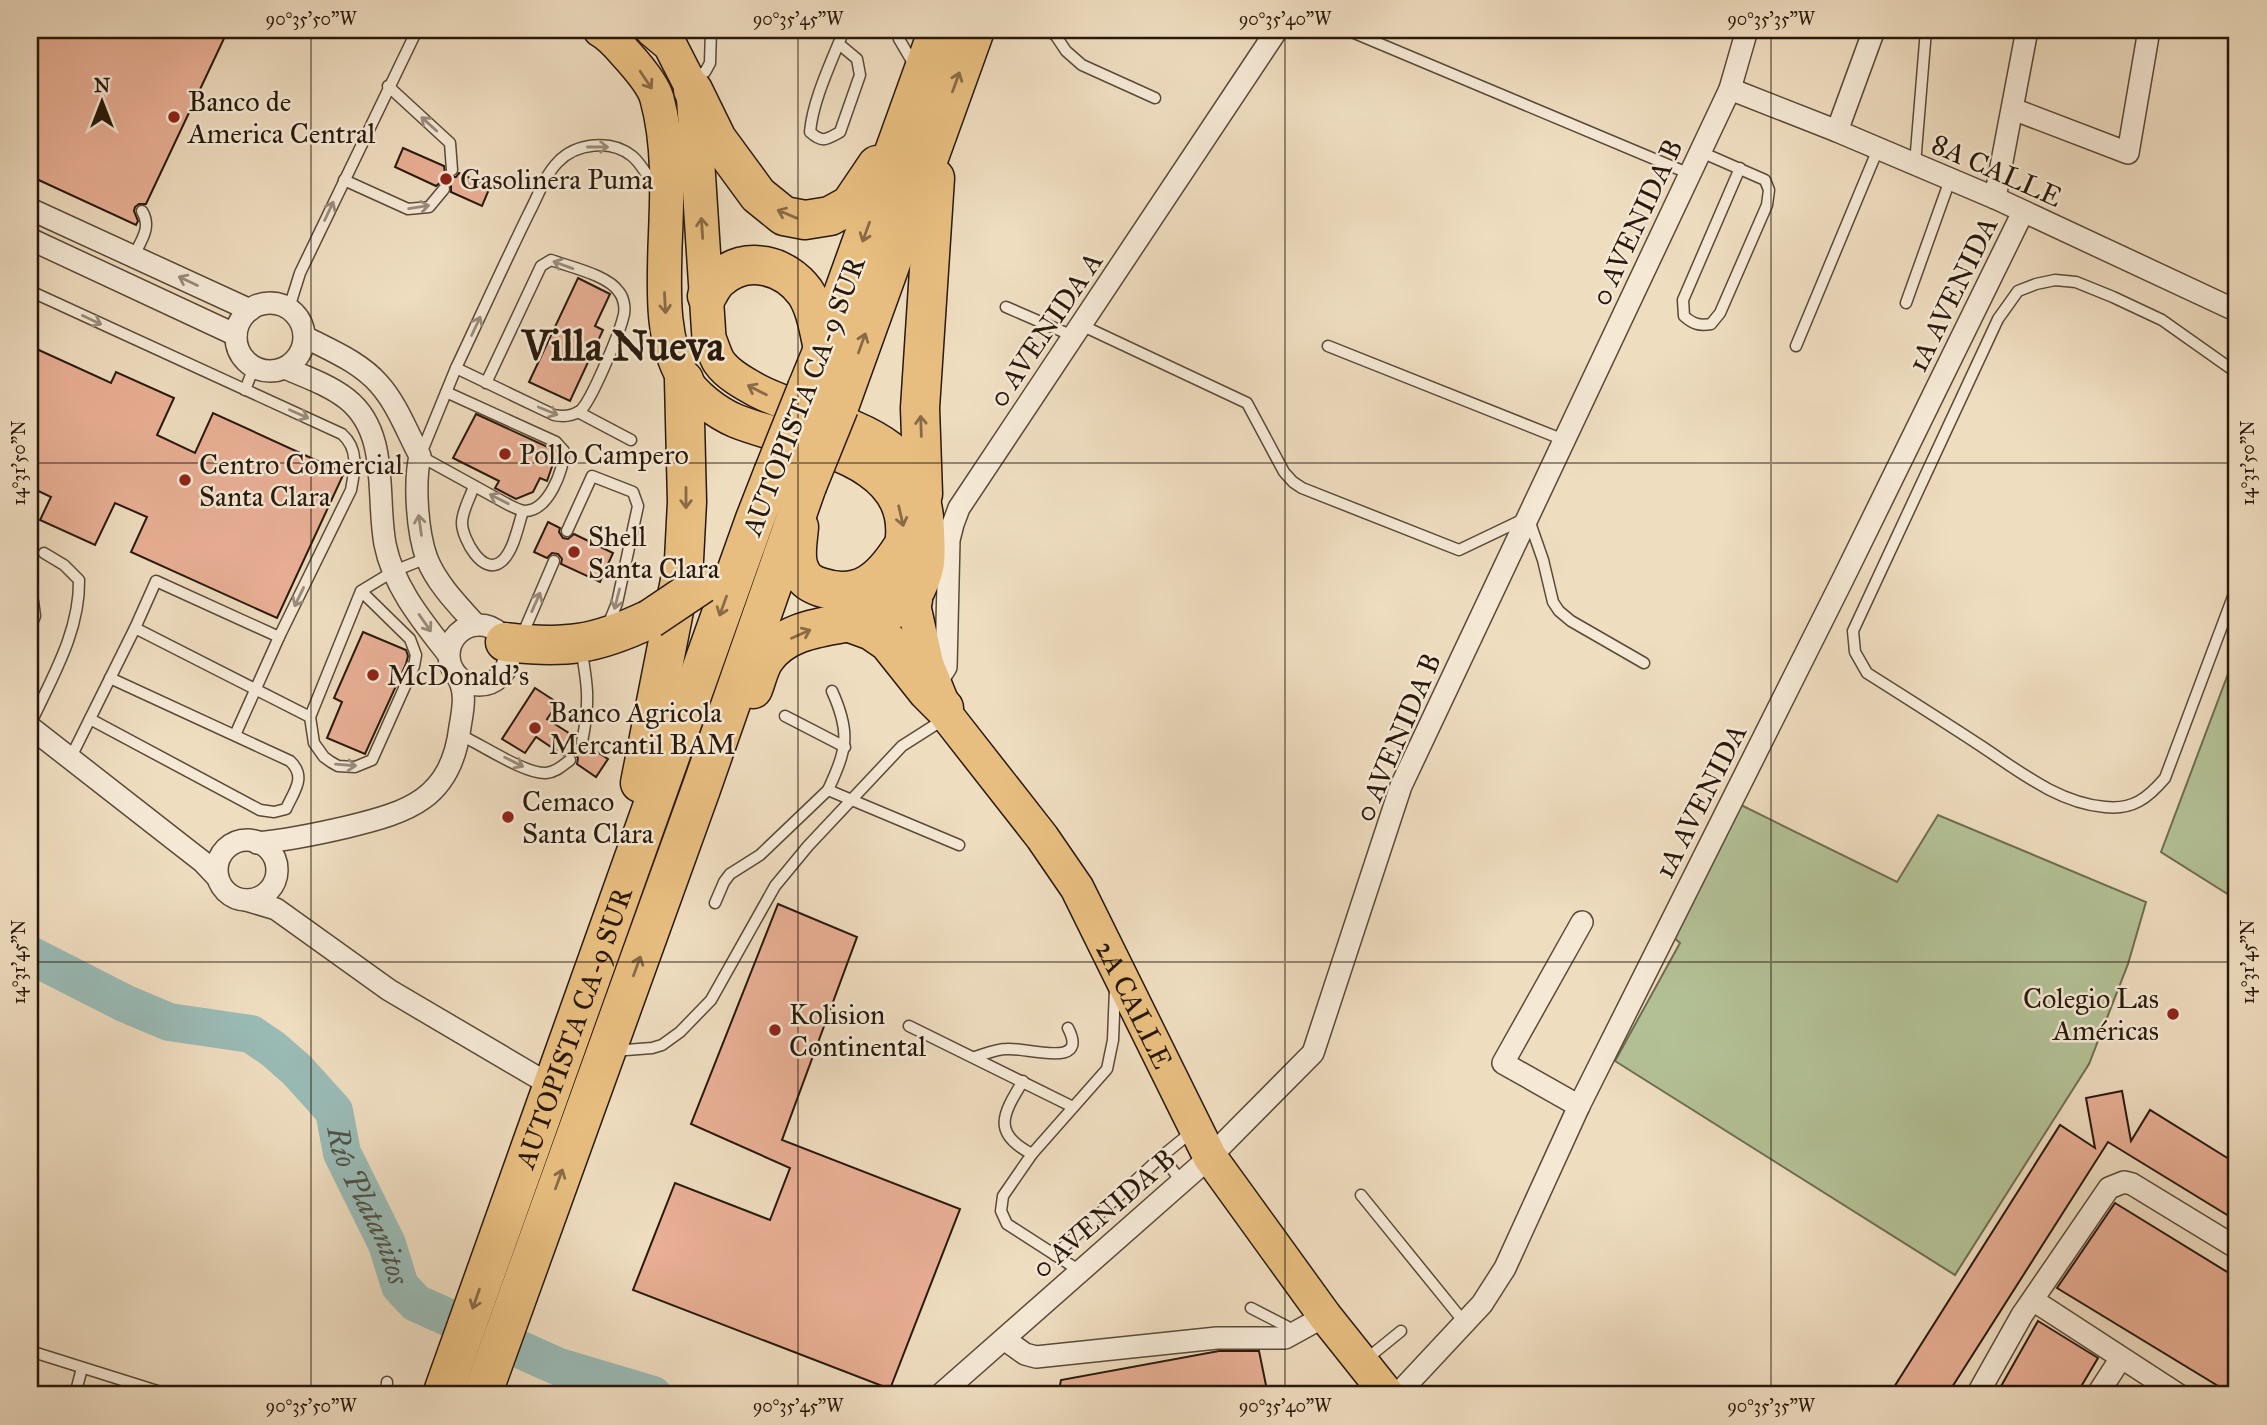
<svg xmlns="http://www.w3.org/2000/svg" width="2267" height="1425" font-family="'IM FELL Great Primer',serif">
<rect width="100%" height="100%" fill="#efddc0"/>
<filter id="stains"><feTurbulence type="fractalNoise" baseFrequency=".00286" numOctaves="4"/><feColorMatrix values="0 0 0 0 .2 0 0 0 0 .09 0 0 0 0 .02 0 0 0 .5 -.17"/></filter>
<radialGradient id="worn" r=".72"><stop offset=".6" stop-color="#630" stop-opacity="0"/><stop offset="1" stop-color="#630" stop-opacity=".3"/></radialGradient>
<g fill="#b4c297" stroke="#6e6d51" stroke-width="2">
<path d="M2237,650V900L2161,852Z"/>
<path d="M1741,805L1897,882L1938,815L2146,902L2128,964L2089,1064L1955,1275L1615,1061L1680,943L1673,937Z"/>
</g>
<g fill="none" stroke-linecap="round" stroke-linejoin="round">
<path stroke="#9abbb6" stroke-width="38" id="s1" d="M30,955L124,1003L169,1022L251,1034L273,1049L297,1070L334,1111L342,1153L387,1244L400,1286L416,1303L559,1367L653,1395"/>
</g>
<g fill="#e9af95" stroke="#28180b" stroke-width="2">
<path d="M30,30H228L146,204H139L135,207L134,211L138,221L136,225L30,176Z"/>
<path d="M403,148L444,166L445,174L449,177H456L459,173L490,187L482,206L451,192V186L446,181L441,182L436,186L395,167Z"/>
<path d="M578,278L610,294L595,326L603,330L570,401L529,382Z"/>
<path d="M30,346L111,383L116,372L174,398L157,435L195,453L213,413L344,473L277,618L131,552L147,517L115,503L95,545L40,520L51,497L30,487Z"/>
<path d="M476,414L552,449L555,458L547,481L540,478L533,492L516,499L495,488L499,481L453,458Z"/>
<path d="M548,522L560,528L559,532L563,538L568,539L574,534L613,553L600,582L561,564L562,559L558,554L552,553L547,558L534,552Z"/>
<path d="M363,632L406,650L408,656L406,664L365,754L327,738L342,702L334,698Z"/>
<path d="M535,688L558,703L547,719L575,737L574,744L577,748L584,750L588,746L608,759L596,777L577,764L578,758L574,753L568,752L563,755L536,737L525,753L502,739Z"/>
<path d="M778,904L857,937L782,1140L960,1209L890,1389L633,1290L675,1183L770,1220L790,1168L691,1124Z"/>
<path d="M2122,1091L2131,1141L2150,1110L2237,1164V1221L2108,1142L1947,1395H1889L2060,1125L2095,1148L2086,1098Z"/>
<path d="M2115,1203L2237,1278V1395H2233L2057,1288Z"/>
<path d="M2038,1321L2098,1358L2076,1395H1996Z"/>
<path d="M1219,1351H1259L1268,1395H1058L1061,1380Z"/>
</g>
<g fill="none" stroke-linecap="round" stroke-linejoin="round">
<g stroke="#5a4938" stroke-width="13">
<g id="lane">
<path d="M897,30L899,39L916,68"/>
<path d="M1049,30L1056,36L1066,51L1082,65L1155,98"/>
<path d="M1347,30L1690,174"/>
<path d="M839,44L857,59L860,75L840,132C826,140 822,143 810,132C813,99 832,61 844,30"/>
<path d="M690,77L705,72L710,63L711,30"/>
<path d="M388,86L450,143L452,170"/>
<path d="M1701,152L1765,180L1769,190L1767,205L1720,313L1711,324C1699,326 1693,324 1684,316L1683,300L1740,168"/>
<path d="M1915,164L1926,30"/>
<path d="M344,180L408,209L429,207L444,189"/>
<path d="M134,255C141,241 152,227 142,211"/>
<path d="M30,291L342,434C359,449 355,469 351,490L279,637"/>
<path d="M1906,303L1950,180"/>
<path d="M1006,307L1073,336"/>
<path d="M289,308L300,273L417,30"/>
<path d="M1081,325L1247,403L1284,472L1293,482L1302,488L1459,550L1528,517L1543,560L1553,602L1559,611L1571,621L1644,663"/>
<path d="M1328,346L1564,440"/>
<path d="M1796,346L1878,149"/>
<path d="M456,368L554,415C563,417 572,416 580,411C591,402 619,334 623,318C626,310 624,298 619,292C608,275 570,267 551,260L541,266L486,383"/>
<path d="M2237,373L2162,320L2113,297L2076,282L2055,280L2036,284L2018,291L1998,319L1853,631L1855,652L1867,673C1905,697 1943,721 1981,746C2019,771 2058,803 2105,807C2133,810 2148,798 2165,778L2237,586"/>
<path d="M245,390L254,367"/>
<path d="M446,392L556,442L564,451C564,470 548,512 524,511C519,510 513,507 509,505L420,456L456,368C480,317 504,264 529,213C538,196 545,175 558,162C576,143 611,139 632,156C642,164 650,180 657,191"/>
<path d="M578,412L631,440"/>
<path d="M474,486C470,498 462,511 462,523C462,538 483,578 502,561C514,550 518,526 523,511"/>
<path d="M567,531L592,476L633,492L638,506L617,603L608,625"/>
<path d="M361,591L410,639L416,655L414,666L372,760L355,767L338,766L331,762L324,757L314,743L310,717L361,591L394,571L427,558"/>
<path d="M30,599L33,601L35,616L30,628"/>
<path d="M135,628L156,581L279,637L235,735"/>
<path d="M521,638L554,561"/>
<path d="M581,648C588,687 590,703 582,742"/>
<path d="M785,716L845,747"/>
<path d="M90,719L260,810L274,812L286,809C294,791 307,777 290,761L110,678"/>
<path d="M30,725C51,679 80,632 79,580L64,565L44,553"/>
<path d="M460,735C481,744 524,774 546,773C556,772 562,766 570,760"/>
<path d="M70,759L135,628L310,717"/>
<path d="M828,790C847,749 851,733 832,691"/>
<path d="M715,903L724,882L730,874L760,855L828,790L959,845"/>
<path d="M909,1026L1073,1107"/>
<path d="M613,1051L652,1048L662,1045L680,1032L711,1000L775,886L808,846L902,746L946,718"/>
<path d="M975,1057C985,1054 996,1049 1007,1049C1026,1047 1090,1070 1068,1028"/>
<path d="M1023,1081C1003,1114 991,1133 1032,1154"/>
<path d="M1181,1181L1162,1156L1194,1130"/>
<path d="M1361,1195L1464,1322"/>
<path d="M1055,1255L1162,1156"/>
<path d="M1080,1271L1007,1224L1001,1211L1003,1196L1032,1154L1107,1069L1113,1040L1115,989"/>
<path d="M1251,1308L1286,1326L1296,1334"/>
<path d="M30,1351L170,1395"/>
<path d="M1364,1361L1401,1331"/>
<path d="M75,1395L82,1368"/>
<path d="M386,1395L387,1382"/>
</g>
</g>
<g stroke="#5a4938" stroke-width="24">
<g id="street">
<path d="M1730,89L1837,131L1995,198L2237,311"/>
<path d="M2013,109L2128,153L2149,30"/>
<path d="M1837,131L1874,30"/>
<path d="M1995,198L2027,30"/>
<path d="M30,209L250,310"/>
<path d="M30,239L236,335"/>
<circle cx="270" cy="337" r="34"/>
<path d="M305,337C330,350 360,362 379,384C397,404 407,432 420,456C414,483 417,532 427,559C437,584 458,605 476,625"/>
<path d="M285,368C306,377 329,385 347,399C390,433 376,496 385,544C393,586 423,622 448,654"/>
<circle cx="479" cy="655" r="30"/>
<path d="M935,684L946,667L949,540L953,524L959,508L1277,30"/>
<path d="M30,727L185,848L203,862L218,878"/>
<circle cx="247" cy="870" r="30"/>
<path d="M257,843C288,840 317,834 347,827C409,812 451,799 460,727C463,709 467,692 457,676"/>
<path d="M246,900L276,909L389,990L552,1086"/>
<path d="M1579,1106L1503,1063L1582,922"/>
<path d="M2033,1300L2179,1395"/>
<path d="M1004,1339L1025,1354L1036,1357L1217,1338H1285L1325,1316"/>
<path d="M940,1395L1210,1157L1313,1053L1401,786L1730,89L1747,30"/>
<path d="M1397,1395L1482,1304L1505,1268L1579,1106L1843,579L2023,212"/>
<path d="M1977,1395L2022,1315L2109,1188L2124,1182L2132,1184L2237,1248"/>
<path d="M2097,1395L2121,1358"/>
</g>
</g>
<g stroke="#28180b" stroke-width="36">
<g id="primary">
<path id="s2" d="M600,30C611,36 619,46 627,55C636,65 654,86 657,99C670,146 667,199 665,247C664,290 661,339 683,377C693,395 717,413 736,421C798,446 919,455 901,549L927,665L948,717L1042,837L1077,888L1210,1157L1325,1316L1388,1395"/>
<path d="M652,30L670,45L693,90L709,338C712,345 715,356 719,362C728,375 745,384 758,391C827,426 921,425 927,523C929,557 931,569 913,600"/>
</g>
</g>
<g stroke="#28180b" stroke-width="41">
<g id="highway">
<path d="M693,90L717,139L758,195L784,216L805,220L830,216L850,205L877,165"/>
<path d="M707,296C710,291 714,283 719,279C746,254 785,265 805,292C816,308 819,331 823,349"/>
<path d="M807,388L823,349L938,30"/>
<path d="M839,407L975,30"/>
<path d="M923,494L920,408L935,178"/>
<path d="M799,527C798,540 794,558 800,570C804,580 811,584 820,587C859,600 881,580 901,549"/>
<path d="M850,623L872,631L888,642L927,691L944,708"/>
<path d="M505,642C566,649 595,645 650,619"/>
<path d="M753,689C757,679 759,668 765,659C789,624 838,627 873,617C887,613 900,606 913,600"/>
<path d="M640,783L684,560L687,502L684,380"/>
<path id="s3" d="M442,1395L755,519L773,473"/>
<path d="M482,1395L701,789L807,486"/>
</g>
</g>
<use href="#lane" stroke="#f5e9d6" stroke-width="10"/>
<use href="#street" stroke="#f5e9d6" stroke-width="21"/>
<use href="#primary" stroke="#e8be80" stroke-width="33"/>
<use href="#highway" stroke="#e8be80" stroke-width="38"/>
<g stroke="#28180b" stroke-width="41" stroke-linecap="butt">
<g id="highway-bridge">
<path d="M773,473L807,388"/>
<path d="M807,486L839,407"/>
<path d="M650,619L702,584"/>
</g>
</g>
<use href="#highway-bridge" stroke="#e8be80" stroke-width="38"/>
</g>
<defs><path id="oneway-shaft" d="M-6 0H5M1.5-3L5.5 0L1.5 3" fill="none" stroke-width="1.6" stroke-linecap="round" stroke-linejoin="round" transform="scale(1.75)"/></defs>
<g stroke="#886b46">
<use href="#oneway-shaft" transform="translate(646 80) rotate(56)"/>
<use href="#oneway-shaft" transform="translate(956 82) rotate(-70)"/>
<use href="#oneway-shaft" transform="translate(787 214) rotate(-157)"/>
<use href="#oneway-shaft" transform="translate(702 228) rotate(-94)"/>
<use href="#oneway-shaft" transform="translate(866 232) rotate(110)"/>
<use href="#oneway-shaft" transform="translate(665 303) rotate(87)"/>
<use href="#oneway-shaft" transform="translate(862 343) rotate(-70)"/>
<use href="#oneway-shaft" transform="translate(757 390) rotate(-153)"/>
<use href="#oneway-shaft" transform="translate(921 426) rotate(-92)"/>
<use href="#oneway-shaft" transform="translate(686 498) rotate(90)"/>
<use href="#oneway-shaft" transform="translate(901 516) rotate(77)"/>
<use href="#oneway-shaft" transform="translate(723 606) rotate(110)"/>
<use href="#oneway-shaft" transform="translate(801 634) rotate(-24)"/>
<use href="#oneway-shaft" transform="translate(637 966) rotate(-70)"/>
<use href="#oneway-shaft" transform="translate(559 1179) rotate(-70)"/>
<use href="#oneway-shaft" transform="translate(476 1299) rotate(109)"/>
</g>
<g stroke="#998b7b">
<use href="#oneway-shaft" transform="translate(429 124) rotate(-138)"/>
<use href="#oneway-shaft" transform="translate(598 147)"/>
<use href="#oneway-shaft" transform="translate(419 207) rotate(-9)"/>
<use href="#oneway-shaft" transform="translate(329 211) rotate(-65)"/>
<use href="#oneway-shaft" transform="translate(563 265) rotate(-160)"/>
<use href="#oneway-shaft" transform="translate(188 281) rotate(-155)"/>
<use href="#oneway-shaft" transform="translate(92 320) rotate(25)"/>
<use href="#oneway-shaft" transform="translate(476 326) rotate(-65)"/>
<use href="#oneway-shaft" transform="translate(548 411) rotate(22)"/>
<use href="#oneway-shaft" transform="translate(299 414) rotate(24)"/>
<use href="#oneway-shaft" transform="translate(499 499) rotate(-153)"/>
<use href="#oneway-shaft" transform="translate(420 525) rotate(-98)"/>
<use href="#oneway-shaft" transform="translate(299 597) rotate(116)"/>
<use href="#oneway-shaft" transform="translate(617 599) rotate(104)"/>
<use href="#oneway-shaft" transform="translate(536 602) rotate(-66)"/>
<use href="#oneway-shaft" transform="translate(425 623) rotate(55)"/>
<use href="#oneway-shaft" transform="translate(514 762) rotate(27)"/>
<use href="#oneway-shaft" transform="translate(346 765) rotate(5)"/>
</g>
<path fill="none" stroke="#28180b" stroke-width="2" stroke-opacity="0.45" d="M311,30V1395M798,30V1395M1285,30V1395M1771,30V1395M30,463H2237M30,962H2237"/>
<g fill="#8f2418" stroke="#f5e9d6" stroke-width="2.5">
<circle cx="174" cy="117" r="7"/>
<circle cx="446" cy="179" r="7"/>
<circle cx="505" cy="454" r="7"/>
<circle cx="185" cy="480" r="7"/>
<circle cx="574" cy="552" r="7"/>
<circle cx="373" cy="675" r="7"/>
<circle cx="535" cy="728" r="7"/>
<circle cx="508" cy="817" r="7"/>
<circle cx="2173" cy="1014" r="7"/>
<circle cx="775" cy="1030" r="7"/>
</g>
<g text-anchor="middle" stroke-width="5" stroke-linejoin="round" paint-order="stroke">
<g font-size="28" fill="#28180b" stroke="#f5e9d6" text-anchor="start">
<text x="188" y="111">Banco de<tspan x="188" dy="32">America Central</tspan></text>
<text x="460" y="189">Gasolinera Puma</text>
<text x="519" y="464">Pollo Campero</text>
<text x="199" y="474">Centro Comercial<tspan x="199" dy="32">Santa Clara</tspan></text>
<text x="588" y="546">Shell<tspan x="588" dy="32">Santa Clara</tspan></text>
<text x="387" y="685">McDonald's</text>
<text x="549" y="722">Banco Agricola<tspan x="549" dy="32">Mercantil BAM</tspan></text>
<text x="522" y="811">Cemaco<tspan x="522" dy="32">Santa Clara</tspan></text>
<text x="2159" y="1008" text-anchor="end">Colegio Las<tspan x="2159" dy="32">Américas</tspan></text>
<text x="789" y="1024">Kolision<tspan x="789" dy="32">Continental</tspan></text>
</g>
<g font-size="28" fill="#28180b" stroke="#f5e9d6">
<text transform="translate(1997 170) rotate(24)" y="10">8A CALLE</text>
<text transform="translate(1636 222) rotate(-65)" y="10">0 AVENIDA B</text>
<text transform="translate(1952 294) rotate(-64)" y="10">1A AVENIDA</text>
<text transform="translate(1045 329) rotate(-56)" y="10">0 AVENIDA A</text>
<text transform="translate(803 396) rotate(-69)" y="10">AUTOPISTA CA-9 SUR</text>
<text transform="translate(1397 737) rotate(-67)" y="10">0 AVENIDA B</text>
<text transform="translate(1700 801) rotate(-63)" y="10">1A AVENIDA</text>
<text dy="10" stroke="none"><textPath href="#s2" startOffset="1194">2A CALLE</textPath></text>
<text dy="10" stroke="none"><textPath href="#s3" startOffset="390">AUTOPISTA CA-9 SUR</textPath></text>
<text transform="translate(1103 1213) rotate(-41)" y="10">0 AVENIDA B</text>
</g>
<g font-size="30" font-style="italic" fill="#505147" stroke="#f5e9d6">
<text dy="10" stroke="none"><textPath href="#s1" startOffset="452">Río Platanitos</textPath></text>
</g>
<g font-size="42" font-weight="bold" fill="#28180b" stroke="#f5e9d6">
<text x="623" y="360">Villa Nueva</text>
</g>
</g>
<rect width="2267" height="1425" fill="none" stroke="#efddc0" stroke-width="77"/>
<g transform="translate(102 102)" stroke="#f5e9d6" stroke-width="5" paint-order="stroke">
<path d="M0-5L12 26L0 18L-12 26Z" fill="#28180b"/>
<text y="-10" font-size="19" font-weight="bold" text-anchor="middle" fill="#28180b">N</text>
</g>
<rect x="38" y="38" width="2190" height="1348" fill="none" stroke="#28180b" stroke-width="2.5"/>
<g font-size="18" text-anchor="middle" fill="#28180b">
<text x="311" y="25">90°35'50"W</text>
<text x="798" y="25">90°35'45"W</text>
<text x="1285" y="25">90°35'40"W</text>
<text x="1771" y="25">90°35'35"W</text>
<text transform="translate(19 463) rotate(-90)" y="6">14°31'50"N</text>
<text transform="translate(2248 463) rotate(-90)" y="6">14°31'50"N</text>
<text transform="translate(19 962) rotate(-90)" y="6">14°31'45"N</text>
<text transform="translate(2248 962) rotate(-90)" y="6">14°31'45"N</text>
<text x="311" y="1412">90°35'50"W</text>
<text x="798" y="1412">90°35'45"W</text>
<text x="1285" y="1412">90°35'40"W</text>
<text x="1771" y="1412">90°35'35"W</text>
</g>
<rect width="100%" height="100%" filter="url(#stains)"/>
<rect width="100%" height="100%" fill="url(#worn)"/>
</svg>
